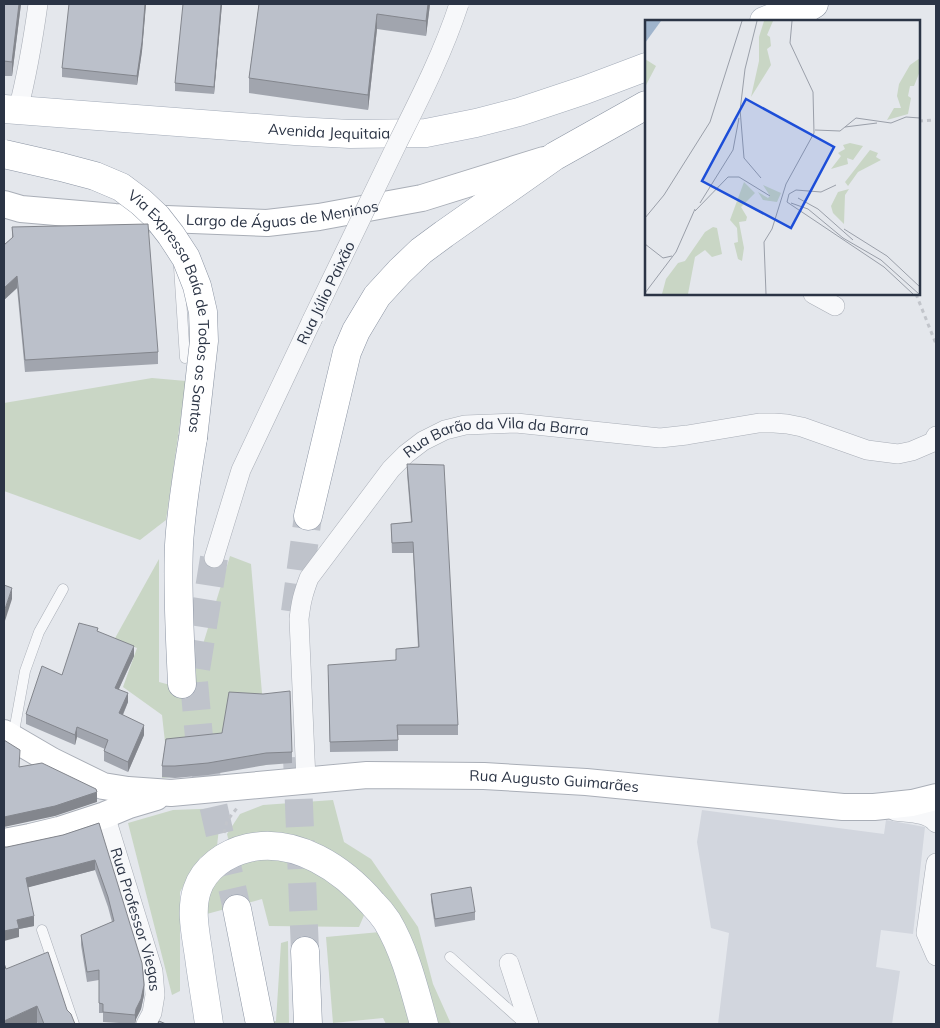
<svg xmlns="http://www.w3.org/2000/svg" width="940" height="1028" font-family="Mulish,sans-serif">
<rect width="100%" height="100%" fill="#e4e7ec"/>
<path fill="#d2d6de" d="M702,810L884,834L886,820L925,827L913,934L881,930L876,967L900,971L892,1024H718L729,933L711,928L697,842Z"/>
<g fill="#c9d6c5">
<path d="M152,378L186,381L166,520L140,540L4,491V403Z"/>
<path d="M230,556L251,564L263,705L266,765L162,778L166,751L162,715L123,687L137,648L114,640L159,559V682L189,690Z"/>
<path d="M333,800L344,842L371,859L418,927L433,984L451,1024H437L411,945L320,848L285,833L229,842L227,834L240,814L263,805Z"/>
<path d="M226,808L219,828L217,846L200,858L180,892V991L172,995L128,823L173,810Z"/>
<path d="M271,856L316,867L365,913L359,927L269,926L262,899L203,915L207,890L239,862Z"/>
<path d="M380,932L402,985L412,1024H386L383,1018L333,1023L326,937Z"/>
<path d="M288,941L289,1024H265L276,1021L281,943Z"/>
</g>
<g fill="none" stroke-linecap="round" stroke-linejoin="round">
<g stroke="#bfc3cb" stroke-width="28" stroke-dasharray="28 14" stroke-linecap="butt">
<path d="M214,558L194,682L200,748L237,909"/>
<path d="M295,612L308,516"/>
<path d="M297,757L305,951"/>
</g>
<g stroke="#a9aeb7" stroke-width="11">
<g id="lane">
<path d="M179,267L185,358"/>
<path d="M13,737L25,671L39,632L63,589"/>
<path d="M42,930L74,1024"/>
<path d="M450,957L525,1024"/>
</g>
</g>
<g stroke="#a9aeb7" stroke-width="20">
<g id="street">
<path d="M18,110C27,75 33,40 38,4"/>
<path d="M813,294L835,306"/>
<path d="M214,558L241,470L312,320"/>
<path id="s1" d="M306,780L299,619C301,602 303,594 309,578L391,469L406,454L423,441L445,430L465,425L516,423L660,438L687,435L759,423H774L787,424L802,427L867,450L898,454L912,451L933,442L936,436"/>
<path d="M895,811C908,813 927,812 936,823"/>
<path id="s2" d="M105,815L153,971L155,995L152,1013L146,1024"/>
<path d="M936,863L926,933L936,956"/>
<path d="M509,963L529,1024"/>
</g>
</g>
<g stroke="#a9aeb7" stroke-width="28">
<g id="secondary">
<path id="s3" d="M4,204L21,209L115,217L267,223L319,217L422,198L544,160"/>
<path id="s4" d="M4,733L52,761L103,786L128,790L171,793L367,775L484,776L586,782L843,807H874L912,803L936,797"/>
<path d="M4,842L30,837L59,830L105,815L129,805L156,797"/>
</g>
</g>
<g stroke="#a3abb8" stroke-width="29">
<g id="primary">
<path d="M764,21L808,4"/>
<path id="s5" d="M4,109L295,131L350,134L426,133L476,123L519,112L585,90L646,67"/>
<path d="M209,1024C206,1002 202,980 199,957C196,935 190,911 197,890C204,868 226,853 248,848C296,837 343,869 373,904C378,909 383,915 387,921C406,953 414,989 424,1024"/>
</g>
</g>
<g stroke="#8b94a3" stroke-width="29">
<g id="highway">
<path d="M786,21L814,4"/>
<path d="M308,516L347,352L356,331L377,296L400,271L421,251L444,234L555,156L646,105"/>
<path d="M182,684C180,638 177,591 179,545C181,509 187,474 193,438"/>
<path d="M237,909L260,1024"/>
<path d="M305,951L308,1024"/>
</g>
</g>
<g stroke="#c2c5cb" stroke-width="3" stroke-dasharray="4 4" stroke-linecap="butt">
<path d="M919,121L936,120"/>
<path d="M916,294L936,344"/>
<path d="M224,833L227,821L237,808"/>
</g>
<use href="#lane" stroke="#f7f8fa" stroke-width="10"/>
<use href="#street" stroke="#f7f8fa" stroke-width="19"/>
<use href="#secondary" stroke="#fff" stroke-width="26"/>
<use href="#primary" stroke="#fff" stroke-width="28"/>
<use href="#highway" stroke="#fff" stroke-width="28"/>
<g stroke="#a9aeb7" stroke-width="20" stroke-linecap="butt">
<path id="street-bridge" d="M312,320C341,261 369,202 397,144C420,98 443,53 459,4"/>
</g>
<g stroke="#8b94a3" stroke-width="29" stroke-linecap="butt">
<g id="highway-bridge">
<path id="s6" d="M4,154L61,167L95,176L121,187L141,202L157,217L171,235L186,258L197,286L203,312L204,341L193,438"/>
</g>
</g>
<use href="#street-bridge" stroke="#f7f8fa" stroke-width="19"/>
<use href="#highway-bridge" stroke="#fff" stroke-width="28"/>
</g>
<g fill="#a1a5ae">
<path d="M4,4H21L12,76H4Z"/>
<path d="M146,4L142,51L137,85L62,77V68Z"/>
<path d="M222,4L214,94L175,91V83Z"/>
<path d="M259,4H430L426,36L377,29L368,110L249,93V78Z"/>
<path d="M12,227L158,352V364L25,372L17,288L4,300V245L12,238Z"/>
<path d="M407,464L458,725V735H398V751L330,752L328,675L396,660L418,647L413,553H392L391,524L411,522L407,474Z"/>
<path d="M98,632L134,656L119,689L128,702L123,715L144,735L128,772L104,761V751L105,749L77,737L75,745L26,724V714L62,675Z"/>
<path d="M166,739L292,752V763L266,765L208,775L175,778L162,777V766Z"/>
<path d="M99,823L144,995L141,1009L136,1019L135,1024L103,1022V1013H99V980L87,982L81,945V935L112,922L108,907L95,870L28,887L34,926L19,929V937L7,847L63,835Z"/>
<path d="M431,894L475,912V920L435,927L431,901Z"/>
<path d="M6,969L67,1010L75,1024H38Z"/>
</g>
<g fill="#83868d">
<path d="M19,4H21L12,76V62Z"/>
<path d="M145,4H146L142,51L137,85V76Z"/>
<path d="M221,4H222L214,94V87Z"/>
<path d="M428,4H430L426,36V21Z"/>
<path d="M377,14V29L368,110V95Z"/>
<path d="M17,276V288L4,300V288Z"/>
<path d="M12,588V599L4,624V612Z"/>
<path d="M134,646V656L115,697V688Z"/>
<path d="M128,693V702L119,723V713Z"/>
<path d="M144,725V735L128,772V762Z"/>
<path d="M77,727V737L75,745V735Z"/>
<path d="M97,792V802L55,816L4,827V817Z"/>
<path d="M95,860V870L26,888V878Z"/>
<path d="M34,916V926L19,929V937L4,941V931L17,920Z"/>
<path d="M144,985V995L141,1009L136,1019L135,1024V1015L136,1009Z"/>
<path d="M37,1006V1023L34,1024H4V1021Z"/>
</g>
<g fill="#bbc0ca" stroke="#83868d">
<path d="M4,4H19L12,62L4,61Z"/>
<path d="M69,4H145L142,42L137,76L62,68Z"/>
<path d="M183,4H221L214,87L175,83Z"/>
<path d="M259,4H428L426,21L377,14L368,95L249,78Z"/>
<path d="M148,224L158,352L25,360L17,276L4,288V245L13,237L12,227Z"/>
<path d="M407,464L444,465L458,725H397L398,740L330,742L328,665L396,660V649L419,647L413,542L392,543L391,524L412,522Z"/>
<path d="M4,585L12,588L4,612Z"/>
<path d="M79,623L98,628L97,631L134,646L115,688L128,693L119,713L144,725L128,762L104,751L108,740L77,727L75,735L26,714L42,666L62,675Z"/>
<path d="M290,691L292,752L266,753L208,763L175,766H162L166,739L222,733L229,692L263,694Z"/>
<path d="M4,740L20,750L19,767L42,763L96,789L97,792L55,806L4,817Z"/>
<path d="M99,823L142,963L144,985L141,999L136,1009L135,1015L103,1012V1004L99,1003V970L87,972L81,935L114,921L108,897L95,860L26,878L34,916L17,920L19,928L4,931V847H7L63,835Z"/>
<path d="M471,887L475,912L435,919L431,894Z"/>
<path d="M48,952L67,1010L71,1014L75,1024H44L37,1006L4,1021V963L6,969Z"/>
<path d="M159,1021L166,1024H158Z"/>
</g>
<g text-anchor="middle" stroke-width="5" stroke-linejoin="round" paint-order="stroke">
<g font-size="15" fill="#2b3445" stroke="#f4f6f9">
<text dy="5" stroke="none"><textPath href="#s5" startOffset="326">Avenida Jequitaia</textPath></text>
<text dy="5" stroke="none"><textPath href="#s3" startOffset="280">Largo de Águas de Meninos</textPath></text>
<text transform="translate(326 293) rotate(-64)" y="5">Rua Júlio Paixão</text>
<text dy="5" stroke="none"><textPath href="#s6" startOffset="265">Via Expressa Baía de Todos os Santos</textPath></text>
<text dy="5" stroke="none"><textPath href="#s1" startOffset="456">Rua Barão da Vila da Barra</textPath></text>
<text dy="5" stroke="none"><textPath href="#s4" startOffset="565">Rua Augusto Guimarães</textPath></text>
<text dy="5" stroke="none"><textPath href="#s2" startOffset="109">Rua Professor Viegas</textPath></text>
</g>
</g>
<g transform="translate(645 20)">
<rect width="275" height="275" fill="#e4e7ec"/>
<path d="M119,1H128L122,15L125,17L126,26L122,29L126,45L106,77L114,41V17ZM275,38V51L269,66H265L263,76L266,78L263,94L242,100L249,88H256L252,76L254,64L265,45ZM0,39L11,46L0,67ZM205,123L218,126L208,140L202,138L203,144L186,149L196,136L193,133L200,129L198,125ZM225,130L233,133L231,137L236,140L213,152L203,166L200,162ZM99,162L110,173L96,187L102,197L101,201L94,202L99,228L97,241L93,239L89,223L93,222L92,208L85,200ZM118,165L136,173L132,182L118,180L113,172L123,178L125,176ZM204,169L200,175L199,204L188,193L186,186L193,172ZM68,207L72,208L77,234L67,237L60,230L50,237L43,274H17L21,259L33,243L40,241L60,212Z" fill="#c9d6c5"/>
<path d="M0,1H16L0,23Z" fill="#9fb4cc"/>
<path fill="none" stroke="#9a9fa9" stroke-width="1" d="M95,89L99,138L116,158M95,91L100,49L112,1M200,107L232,103M170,110L195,111L211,98L246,103L261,97L275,98M191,165L176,172L151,170L144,174L142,182L239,247L268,274M153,178L173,189L208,220M55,183L88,130L94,98M146,183L163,189L198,218L236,240L274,274M50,191L83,157H94L125,176M0,198L19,175L65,102L97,1M199,209L242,236L275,267M0,224L18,238L27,236M0,273L31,232L50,189M121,274L119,222L127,209L141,164L169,113L168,72L145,23L147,1"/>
<path fill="#1d4ed8" fill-opacity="0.15" stroke="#1d4ed8" stroke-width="2.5" d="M101,79L189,127L146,208L57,161Z"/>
<rect width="275" height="275" fill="none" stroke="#2b3445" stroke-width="2.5"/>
</g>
<rect width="940" height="1028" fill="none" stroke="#2b3445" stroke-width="10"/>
</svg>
